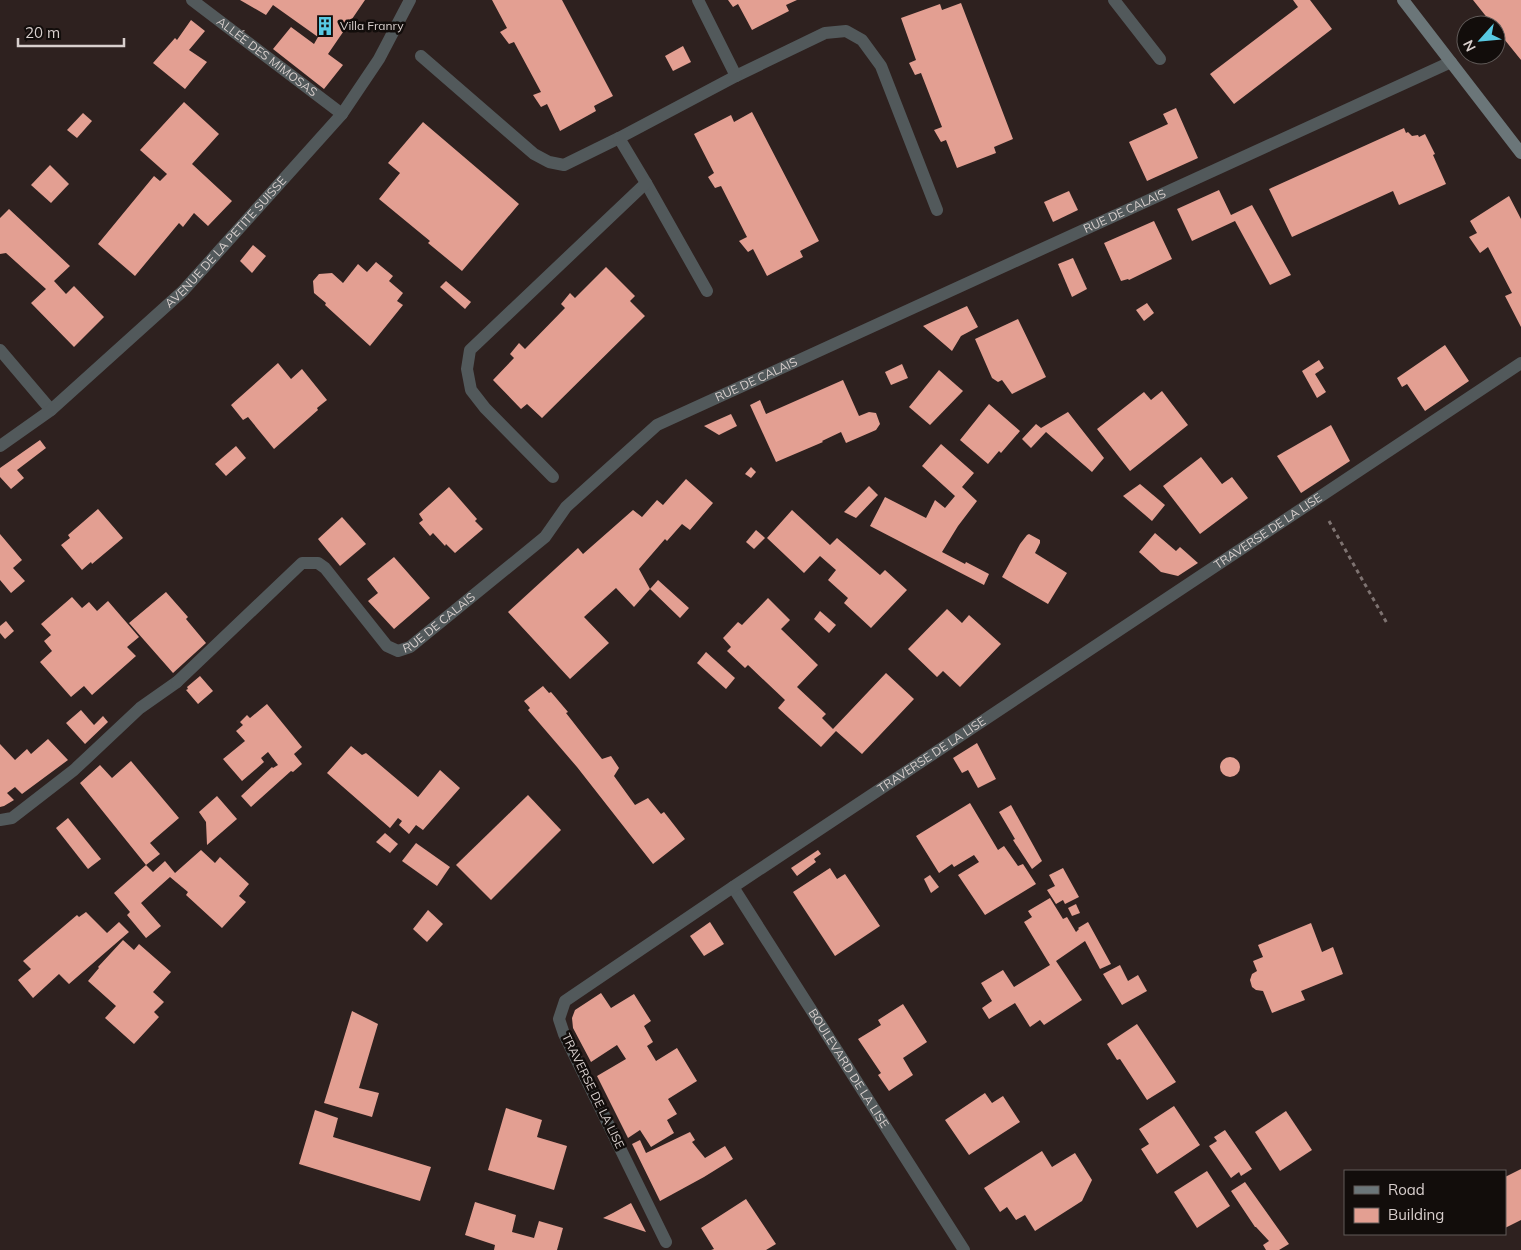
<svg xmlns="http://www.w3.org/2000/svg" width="1521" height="1250" font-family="Mulish,sans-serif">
<rect width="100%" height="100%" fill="#2e211f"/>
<g fill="#e39f92">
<path d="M240,0H365L328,54L343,65L324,89L273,49L291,27L314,44L318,37L273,5L266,15Z"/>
<path d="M492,0H562L613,96L594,106L596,111L560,131L547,104L541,107L533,95L541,92L514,42L509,44L500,32L507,28Z"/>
<path d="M728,0H797L786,5L789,11L752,30L738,4L733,7Z"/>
<path d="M1293,0H1310L1332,29L1234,104L1210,74L1298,7Z"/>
<path d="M1473,0H1521V60L1496,29V25H1493Z"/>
<path d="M961,3L1013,139L994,147L996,153L957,168L946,140L941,142L934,130L942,127L921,73L915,75L909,63L916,60L901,18L940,4L942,10Z"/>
<path d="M191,20L205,31L189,50L207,62L185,89L153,63L175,38L177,40Z"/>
<path d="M683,46L691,62L673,71L665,56Z"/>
<path d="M184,102L219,134L192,164L232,201L208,226L194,213L183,227L179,223L135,276L98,244L154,176L160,181L167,174L140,150Z"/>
<path d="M1176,108L1198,158L1147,181L1129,142L1168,124L1163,114Z"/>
<path d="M752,112L819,241L800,251L803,257L767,276L753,249L748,252L739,241L747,237L721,186L715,188L708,177L714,173L694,134L731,115L734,122Z"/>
<path d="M83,113L92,121L77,138L67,130Z"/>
<path d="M423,122L519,204L462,271L428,243L430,241L379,199L400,173L388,163Z"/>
<path d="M1404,128L1406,133L1408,132L1412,136L1418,135L1419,137L1425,134L1435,154L1433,155L1446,184L1399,205L1393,191L1292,237L1269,189Z"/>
<path d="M50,165L69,184L51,203L31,185Z"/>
<path d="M1219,190L1231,215L1252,205L1291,275L1270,285L1235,221L1192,241L1177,209Z"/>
<path d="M1069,191L1078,210L1053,222L1044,202Z"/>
<path d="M1509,196L1521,219V327L1505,296L1512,293L1488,247L1480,253L1469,237L1477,233L1470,221Z"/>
<path d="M9,209L70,266L54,281L66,294L74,286L104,317L74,347L31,303L46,289L6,253L0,254V218Z"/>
<path d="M1154,221L1172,259L1129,280L1128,279L1121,281L1104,243Z"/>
<path d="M253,245L266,256L252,273L240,261Z"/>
<path d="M1073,258L1087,289L1072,297L1058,264Z"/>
<path d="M376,262L393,276L389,281L403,293L397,301L403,305L370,346L325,305L326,303L314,293L313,281L319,274L332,273L343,283L358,264L367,272Z"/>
<path d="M606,267L635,296L630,301L645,316L542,418L527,404L521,409L493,380L514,358L510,354L519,343L525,349L565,308L561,304L570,293L575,298Z"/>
<path d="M446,281L471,302L465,309L440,287Z"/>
<path d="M1147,303L1154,313L1144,321L1136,310Z"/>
<path d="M967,306L978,327L961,336L952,351L923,326Z"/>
<path d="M1018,319L1046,377L1012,394L1002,380L998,382L992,378L975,339Z"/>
<path d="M1445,345L1469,381L1425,411L1407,384L1402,387L1397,378Z"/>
<path d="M1319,360L1324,368L1315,374L1326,392L1317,398L1302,371Z"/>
<path d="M278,363L291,379L302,369L327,400L317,408L318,410L274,449L248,417L243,420L231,405Z"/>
<path d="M902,364L908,378L891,385L885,372Z"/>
<path d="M939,370L963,391L930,425L909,407Z"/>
<path d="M843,380L859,416L869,412L876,413L880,424L876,430L846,443L841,432L822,441L823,442L776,462L750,405L760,400L766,414Z"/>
<path d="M1162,391L1188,425L1130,471L1097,429L1144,392L1151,400Z"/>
<path d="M989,404L1020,431L1001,453L999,451L988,464L960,440Z"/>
<path d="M1068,412L1104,458L1092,472L1046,432L1031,448L1022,439L1036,424L1041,428Z"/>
<path d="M731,414L737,426L719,435L704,426Z"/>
<path d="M1331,425L1350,461L1301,493L1277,456Z"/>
<path d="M40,440L46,448L17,470L24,478L11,489L0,477V468Z"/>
<path d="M941,444L974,473L962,487L977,501L958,526L942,552L965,564L966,562L989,574L984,585L870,526L885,497L926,518L935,500L945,508L955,496L922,466Z"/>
<path d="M236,446L246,458L226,476L215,464Z"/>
<path d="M1201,457L1222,484L1232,477L1248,498L1200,534L1163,486Z"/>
<path d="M751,467L756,472L751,478L745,474Z"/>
<path d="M686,479L713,503L690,530L682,524L667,541L665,539L639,569L650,589L658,580L689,608L680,618L650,589L634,607L616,588L584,617L609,643L570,679L508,612L578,548L583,554L633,510L642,517L657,500L663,505Z"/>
<path d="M1140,484L1165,505L1152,521L1123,496Z"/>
<path d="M869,486L878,495L856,518L844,512Z"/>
<path d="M449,487L477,519L475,521L483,529L455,553L446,544L445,546L433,533L430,536L419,523L423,520L419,514Z"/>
<path d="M98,509L123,538L92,564L91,562L82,570L61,545L70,538L68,535Z"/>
<path d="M792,510L830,545L837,538L880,575L885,570L907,590L871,628L844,603L848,598L828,580L836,570L820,556L804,573L767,538Z"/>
<path d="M342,517L366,544L340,566L318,539Z"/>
<path d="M756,530L765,538L754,549L746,542Z"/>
<path d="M1155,533L1176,551L1180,547L1198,563L1178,576L1161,572L1139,552Z"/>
<path d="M0,534L22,560L13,568L25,581L11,593L0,580Z"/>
<path d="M1029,534L1040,540V543L1035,553L1067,573L1048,604L1002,577L1020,544L1027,535Z"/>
<path d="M394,557L430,598L394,629L368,601L378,593L367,579Z"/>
<path d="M166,592L188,617L186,619L206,643L173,673L129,623Z"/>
<path d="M72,597L82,608L89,602L97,611L108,601L139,637L127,647L136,656L92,695L84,686L71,697L40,662L52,651L44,641L51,635L41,624Z"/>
<path d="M768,598L790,620L781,629L818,665L797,687L826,714L822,718L833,729L886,673L914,699L862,754L836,731L821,747L778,708L785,700L748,665L745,668L727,651L731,647L723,638L738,622L742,625Z"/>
<path d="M947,609L962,623L969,615L1001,644L960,687L943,671L937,677L908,649Z"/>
<path d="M820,611L836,625L829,633L814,619Z"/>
<path d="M6,621L14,631L5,639L0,633V626Z"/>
<path d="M706,652L735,678L726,689L697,663Z"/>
<path d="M200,676L213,691L198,704L186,690L188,689L187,687Z"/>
<path d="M543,686L549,693L551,692L568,712L566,713L602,759L611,756L619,768L614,776L635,805L648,798L661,814L664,812L685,839L653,864L577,767L528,710L530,708L524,701Z"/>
<path d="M267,704L302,747L294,754L302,764L293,772L291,771L251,807L241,796L272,767L273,768L278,765L268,752L261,758L264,762L242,781L223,759L245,741L236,731L243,725L240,722L247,715L250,718Z"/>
<path d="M81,710L94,725L103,716L108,722L85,744L66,723Z"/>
<path d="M48,739L68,760L22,794L15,787L7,793L14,800L4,806L0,807V744L15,760L27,749L31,754Z"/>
<path d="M977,743L996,779L978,788L968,770L962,773L953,758Z"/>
<path d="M351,746L362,755L366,753L418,797L440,770L460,788L423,830L416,825L409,834L399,825L402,821L398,818L390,828L327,773Z"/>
<circle cx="1230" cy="767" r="10"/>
<path d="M131,761L179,818L150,843L160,854L146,865L80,783L100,765L112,778Z"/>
<path d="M528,795L561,830L491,900L456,865Z"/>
<path d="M217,796L237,819L207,845L206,822L199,812Z"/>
<path d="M970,803L998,850L1004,846L1018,866L1023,864L1036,884L985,915L958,875L979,862L974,855L954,867L952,864L939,873L916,836Z"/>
<path d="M1011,805L1042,861L1032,869L1013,840L1015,839L999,812Z"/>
<path d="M68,818L101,859L88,869L56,828Z"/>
<path d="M385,833L398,844L390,853L376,842Z"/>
<path d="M416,843L450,867L437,886L402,861Z"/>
<path d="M201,850L215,863L220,857L249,884L239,896L246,902L222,928L186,895L188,892L170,877L141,903L161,926L146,938L127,915L130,912L114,893L146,865L153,872L165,861L175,873Z"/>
<path d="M818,850L821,854L814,859L816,862L797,876L791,868Z"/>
<path d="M830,868L837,879L845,874L880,926L835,956L793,892Z"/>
<path d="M1063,868L1079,897L1065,904L1063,900L1056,904L1047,890L1055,886L1049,875Z"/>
<path d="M930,875L939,887L931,893L924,879Z"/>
<path d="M1050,898L1063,919L1067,917L1076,932L1079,929L1078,928L1088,922L1111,964L1100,969L1085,941L1056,961L1082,1000L1044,1025L1040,1020L1030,1027L1015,1003L989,1019L982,1008L992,1001L981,983L1003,970L1014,987L1050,965L1024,922L1032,917L1028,911Z"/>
<path d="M1076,904L1080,913L1072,916L1068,908Z"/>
<path d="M428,910L443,924L427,942L413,929Z"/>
<path d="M86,912L107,933L119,922L129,932L69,984L59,974L33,998L18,980L31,969L23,961L77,915L79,917Z"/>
<path d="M710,922L724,944L704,956L690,936Z"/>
<path d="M1311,923L1322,952L1333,947L1343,974L1301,991L1305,1000L1272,1013L1263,991L1256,990L1252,987L1250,980L1252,974L1257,971L1253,961L1263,957L1258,945Z"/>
<path d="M123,940L134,950L139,944L171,972L153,992L164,1002L154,1012L159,1017L134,1044L105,1018L116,1006L88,981L99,968L98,967Z"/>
<path d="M1120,965L1128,981L1138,975L1147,991L1122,1005L1103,974Z"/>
<path d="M601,993L611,1008L634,994L651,1021L644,1026L653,1042L647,1046L656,1061L677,1048L697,1081L668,1099L677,1114L667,1120L674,1133L651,1147L640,1130L628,1138L597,1076L626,1059L617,1045L591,1062L573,1028L572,1018L575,1010Z"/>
<path d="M903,1004L927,1042L903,1058L913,1075L889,1091L878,1075L881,1073L858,1039L881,1025L878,1020Z"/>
<path d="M352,1011L378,1024L359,1088L379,1093L372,1117L324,1103Z"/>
<path d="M1137,1024L1176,1082L1147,1100L1120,1059L1117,1060L1107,1044Z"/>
<path d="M985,1093L992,1103L1003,1096L1020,1122L969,1155L945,1120Z"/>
<path d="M1174,1106L1200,1145L1157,1174L1141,1149L1149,1144L1139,1129Z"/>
<path d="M506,1108L542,1120L537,1137L567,1146L554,1190L488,1170Z"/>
<path d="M315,1110L338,1118L333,1137L431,1167L420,1201L299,1164Z"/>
<path d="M1286,1111L1312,1150L1280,1171L1255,1132Z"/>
<path d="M1225,1130L1252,1169L1241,1176L1239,1172L1231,1178L1209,1146L1217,1141L1214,1137Z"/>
<path d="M690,1132L695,1140L692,1142L705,1158L725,1146L733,1159L704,1177L660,1201L632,1144L640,1140L646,1153Z"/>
<path d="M1042,1151L1052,1167L1075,1153L1092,1180L1082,1201L1035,1231L1025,1215L1016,1220L1007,1207L1000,1212L984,1188Z"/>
<path d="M1521,1169V1220L1505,1228V1177Z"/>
<path d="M1207,1171L1230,1206L1197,1228L1174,1192Z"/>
<path d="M1245,1182L1289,1244L1279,1250H1266L1263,1245L1269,1241L1256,1227H1255L1231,1191Z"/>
<path d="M746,1199L776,1244L766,1250H711L714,1249L701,1228Z"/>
<path d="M475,1202L516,1215L512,1232L534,1238L539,1221L563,1228L557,1250H494L495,1245L465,1235Z"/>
<path d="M631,1203L646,1232L603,1218L613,1213Z"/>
</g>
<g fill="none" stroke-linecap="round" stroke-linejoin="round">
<path stroke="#7e7371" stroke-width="3" stroke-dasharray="4 4" stroke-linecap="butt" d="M1329,521L1388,625"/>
<g stroke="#52595b" stroke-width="12">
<path d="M1114,0L1160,59"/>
<path d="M421,56L534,154L549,162L564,165L619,138"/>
<path d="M736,76L825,33L846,31L862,40L881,66L937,210"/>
<path d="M646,183L707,291"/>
<path d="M0,350L51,410"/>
<path d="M553,477L485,408L471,390L467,369L470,350L646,183L619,138L736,76L698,0"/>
<path d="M0,820L12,818L74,770L140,708L177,682"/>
</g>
<g stroke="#52595b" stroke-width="12">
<path id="s1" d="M192,0L342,114"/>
<path id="s2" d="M0,446L51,410L183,291L342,114L379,59L410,0"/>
<path id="s3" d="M177,682L302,563H318L325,568L387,646L398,651L410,647L545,537L566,507L657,425L1451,62"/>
<path id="s4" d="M733,887L964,1250"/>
<path id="s5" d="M666,1242L564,1034L559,1019L565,1001L733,887L1521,363"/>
</g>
<path stroke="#6b7679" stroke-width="12" d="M1403,0L1521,153"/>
</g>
<defs>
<g id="building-bare" transform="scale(1.5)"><path d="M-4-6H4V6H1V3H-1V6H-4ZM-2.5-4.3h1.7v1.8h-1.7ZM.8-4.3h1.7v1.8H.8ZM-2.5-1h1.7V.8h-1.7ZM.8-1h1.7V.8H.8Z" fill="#58c9e3" stroke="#120d0b" stroke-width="2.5" paint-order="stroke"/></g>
</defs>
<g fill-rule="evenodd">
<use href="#building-bare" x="325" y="26"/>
</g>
<g text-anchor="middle" stroke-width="5" stroke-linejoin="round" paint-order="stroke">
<g font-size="12" fill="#d8cfcd" stroke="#120d0b" text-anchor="start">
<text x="340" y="30">Villa Franry</text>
</g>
<g font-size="12" fill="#d8cfcd" stroke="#120d0b">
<text dy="4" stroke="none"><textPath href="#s1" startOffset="94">ALLÉE DES MIMOSAS</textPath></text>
<text dy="4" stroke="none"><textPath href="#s3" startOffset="1169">RUE DE CALAIS</textPath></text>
<text dy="4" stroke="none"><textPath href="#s2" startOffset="305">AVENUE DE LA PETITE SUISSE</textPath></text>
<text dy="4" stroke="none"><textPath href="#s3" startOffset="764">RUE DE CALAIS</textPath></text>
<text dy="4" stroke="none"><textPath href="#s5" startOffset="1112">TRAVERSE DE LA LISE</textPath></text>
<text dy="4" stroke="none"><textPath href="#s3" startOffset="359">RUE DE CALAIS</textPath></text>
<text dy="4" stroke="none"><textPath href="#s5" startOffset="708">TRAVERSE DE LA LISE</textPath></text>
<text dy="4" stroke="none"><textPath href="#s4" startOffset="215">BOULEVARD DE LA LISE</textPath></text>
<text transform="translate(593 1091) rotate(64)" y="4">TRAVERSE DE LA LISE</text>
</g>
</g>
<rect x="1344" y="1170" width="162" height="65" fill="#120d0b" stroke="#615b59"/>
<rect x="1354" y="1186" width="25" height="8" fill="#6b7679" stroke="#615b59"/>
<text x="1388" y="1195" font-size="15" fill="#d8cfcd">Road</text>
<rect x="1354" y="1208" width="25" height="15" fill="#e39f92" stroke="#615b59"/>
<text x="1388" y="1220" font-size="15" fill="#d8cfcd">Building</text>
<g transform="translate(1481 40) rotate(243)"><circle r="24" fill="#120d0b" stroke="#615b59"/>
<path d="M0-4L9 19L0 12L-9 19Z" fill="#58c9e3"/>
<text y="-8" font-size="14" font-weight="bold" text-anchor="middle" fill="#d8cfcd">N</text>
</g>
<path d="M18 38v8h106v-8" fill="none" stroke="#d8cfcd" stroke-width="2.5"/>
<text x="25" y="38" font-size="15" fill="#d8cfcd" stroke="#120d0b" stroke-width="4" paint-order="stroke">20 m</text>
</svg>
